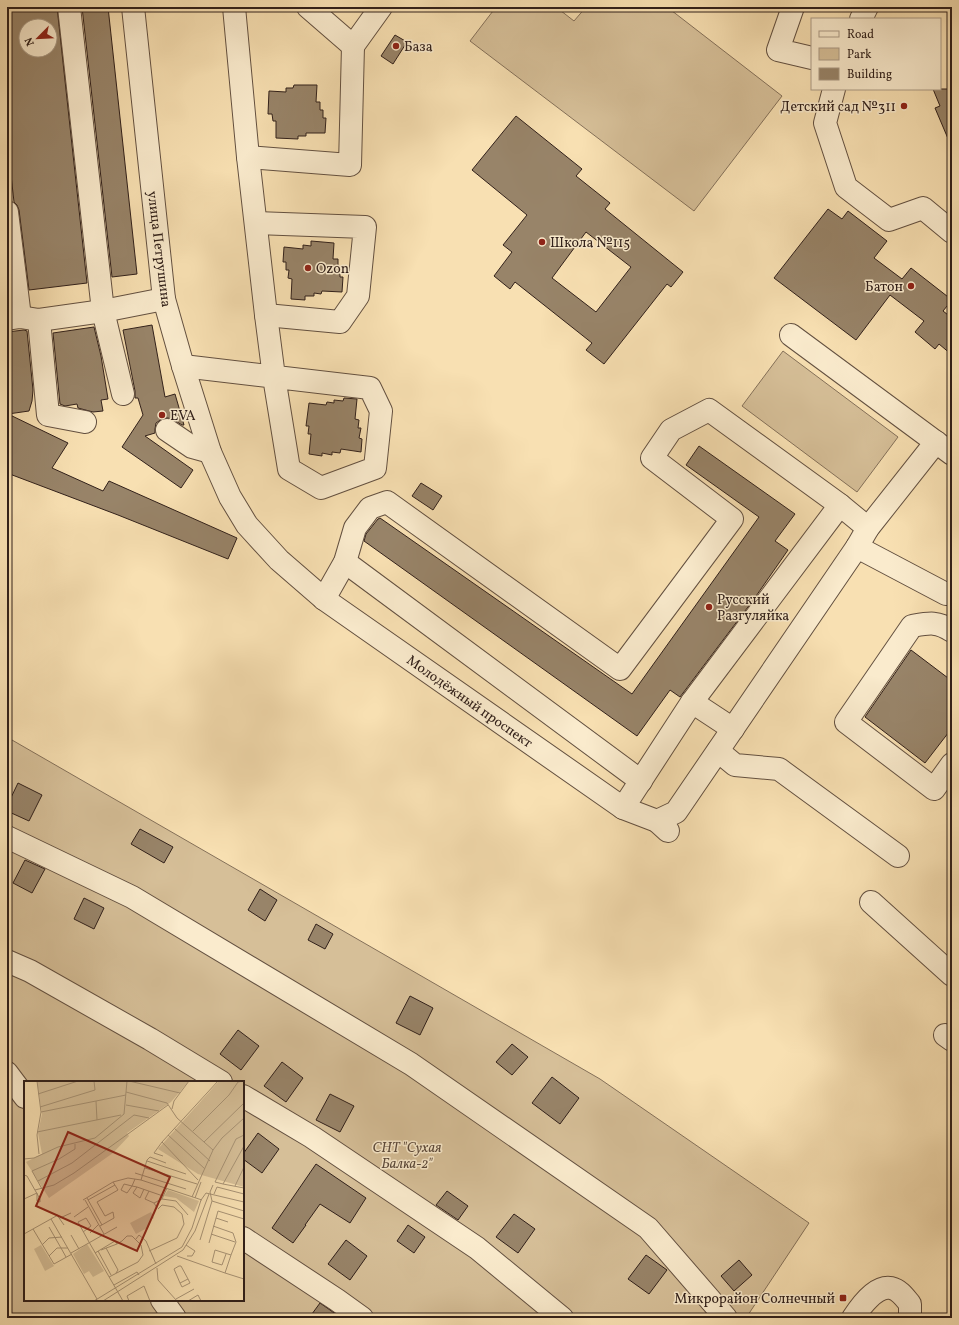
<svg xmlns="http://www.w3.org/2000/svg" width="959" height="1325" font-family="Vollkorn,serif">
<rect width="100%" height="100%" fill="#f8e0b2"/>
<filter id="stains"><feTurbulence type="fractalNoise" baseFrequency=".005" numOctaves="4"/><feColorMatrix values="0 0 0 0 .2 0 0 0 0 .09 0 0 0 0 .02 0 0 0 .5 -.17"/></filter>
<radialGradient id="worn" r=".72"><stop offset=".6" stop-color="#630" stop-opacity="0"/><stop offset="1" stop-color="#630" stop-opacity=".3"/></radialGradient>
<g fill="#d6bf98" stroke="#847059" fill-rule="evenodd">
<path d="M496,7H556L574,21L586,7H667L782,96L694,211L470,41Z"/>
<path d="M783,351L898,437L857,492L742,406Z"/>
<path d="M7,738L12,740L600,1079L809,1223L746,1318H7ZM25,1082H243V1300H25Z"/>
</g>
<g fill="#988469" stroke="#31201a" fill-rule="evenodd">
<path d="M7,7H57L87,283L29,290L19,210L17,205L14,202L7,139ZM26,26H50V50H26Z"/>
<path d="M82,7H108L137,274L112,277Z"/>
<path d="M395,35L407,42L393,64L381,56Z"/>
<path d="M294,85H317L316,102H320V110H323V118H326L325,133H306V136H298V139L276,138V121H273L272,114H268L269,91L286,92V88H293Z"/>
<path d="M933,89H952V148L935,108L940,106Z"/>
<path d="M516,116L582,169L576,176L610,203L605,209L683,272L671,287L667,284L604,364L586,350L592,343L515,282L510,289L494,276L512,252L503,245L527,215L472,170ZM586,232L631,267L596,312L552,278Z"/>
<path d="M828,209L842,219L848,211L887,241L874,258L902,279L911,268L952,300L943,311L952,318V355L939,344L935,349L915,332L924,321L890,295L856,340L774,278Z"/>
<path d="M311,241L334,243L333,259H338V270L340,271V277H343L342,292L322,291L321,294L314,293V296H305V300L291,299L292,279L288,278L289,270H286V262H283L284,247L303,249V245L311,246Z"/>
<path d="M152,325L165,397L175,394L184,425H182L174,420L168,418L162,419L156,423L155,429V433L145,436L193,470L181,488L122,447L143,415L138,398H135V391L123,330Z"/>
<path d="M94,327L101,356L108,399L101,400L103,411L93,412L78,408L77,404L65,406L60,404L53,333Z"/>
<path d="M24,330L27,331L33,390L32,401L29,411L8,414L68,443L52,468L103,491L109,481L237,538L228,559L118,515L7,473V396L10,381L7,368V332Z"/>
<path d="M344,398L357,399L355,419L359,420L358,428H361L359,438L362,439L361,452L341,449L340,453L332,452V455L322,453V456L309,454L311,434H308L309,426H306L309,403L326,405L327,402L334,403V400L343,401Z"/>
<path d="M699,446L795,514L775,541L788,550L754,599L680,697L670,690L637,736L364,541L366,534L378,519L380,518L632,694L759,517L686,465Z"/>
<path d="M421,483L442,496L433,510L412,496Z"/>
<path d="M911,650L952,681V728L925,763L865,717Z"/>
<path d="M18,783L42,795L29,821L7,811V806Z"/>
<path d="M140,829L173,847L164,863L131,844Z"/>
<path d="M25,860L45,869L32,893L13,883Z"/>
<path d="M260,889L277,900L265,921L248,910Z"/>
<path d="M84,898L104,908L94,929L74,919Z"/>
<path d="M316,924L333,934L325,949L308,940Z"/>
<path d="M410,996L433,1008L420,1035L396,1023Z"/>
<path d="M238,1030L259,1046L241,1070L220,1054Z"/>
<path d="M512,1044L528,1057L512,1075L496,1062Z"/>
<path d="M282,1062L303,1078L286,1102L264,1086Z"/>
<path d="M552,1077L579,1098L560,1124L532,1103Z"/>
<path d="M330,1094L354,1106L340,1132L316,1120Z"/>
<path d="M258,1133L279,1149L262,1173L243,1159V1154Z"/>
<path d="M316,1164L366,1198L350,1223L320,1204L305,1225H306L293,1243L272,1228Z"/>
<path d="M447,1191L468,1206L458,1220L436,1205Z"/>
<path d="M514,1214L535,1229L518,1253L496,1237Z"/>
<path d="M408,1225L425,1237L414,1253L397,1241Z"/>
<path d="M346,1240L367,1256L350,1280L328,1264Z"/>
<path d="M646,1255L667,1270L649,1294L628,1279Z"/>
<path d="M739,1260L752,1275L734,1291L721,1276Z"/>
<path d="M320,1303L330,1310L341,1318H309Z"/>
</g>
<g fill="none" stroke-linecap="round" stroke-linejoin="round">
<g stroke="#635040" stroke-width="24">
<g id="minor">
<path d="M69,7L103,311L123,394"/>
<path d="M133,7L164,299L183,366L210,452L230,497L247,525L279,560L324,599L623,808L657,821L668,831"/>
<path d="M308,7L353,46L381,7"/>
<path d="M793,7L778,50L812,58"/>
<path d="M861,19L867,7"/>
<path d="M834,89L825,123L846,187L889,220L923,208L952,232"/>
<path d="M248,157L350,165L353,46"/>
<path d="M7,212L20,317"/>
<path d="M256,223L365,227L358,296L340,322L266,315"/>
<path d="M7,319L20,317L39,320L103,311L164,299"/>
<path d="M39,320L48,415L85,422"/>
<path d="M791,335L952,454"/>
<path d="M183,366L370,388L381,411L375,468L321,488L289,469L274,377L266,315L248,157L234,7"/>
<path d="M167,430L192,447L210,452"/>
<path d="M857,547L946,594H952"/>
<path d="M345,562L641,781"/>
<path d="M324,599L345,562L355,528L370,508L387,502L620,669L732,519L652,458L671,430L709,410L840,505L868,528"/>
<path d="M952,631C937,621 929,623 912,626L846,722L934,789L952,764"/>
<path d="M692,702L733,729"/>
<path d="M718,751L735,765L779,769L898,856"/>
<path d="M623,808L692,702L840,505"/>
<path d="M657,821L676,812L857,547L868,528L936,442"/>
<path d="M7,837L132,897L411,1064L648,1228L726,1318"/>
<path d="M871,902L952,975"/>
<path d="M7,961L30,971L150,1039L221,1082"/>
<path d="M945,1035L952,1040"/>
<path d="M7,1073L25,1097"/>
<path d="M243,1096L312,1137L477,1248L562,1318"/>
<path d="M243,1238L337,1300L362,1318"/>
<path d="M162,1300L175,1318"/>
<path d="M853,1318C860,1307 876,1285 891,1288C900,1290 905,1298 910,1304V1318"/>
</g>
</g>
<use href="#minor" stroke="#faebcd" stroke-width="22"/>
</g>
<g fill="#8f2418" stroke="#faebcd" stroke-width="1.5">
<circle cx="396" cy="46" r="4"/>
<circle cx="904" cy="106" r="4"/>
<circle cx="542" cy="242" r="4"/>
<circle cx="308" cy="268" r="4"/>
<circle cx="911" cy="286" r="4"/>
<circle cx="162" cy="415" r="4"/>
<circle cx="709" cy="607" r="4"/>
<rect x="839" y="1294" width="8" height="8" rx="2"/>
</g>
<g text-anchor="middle" stroke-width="3" stroke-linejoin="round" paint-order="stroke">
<g font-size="14" fill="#31201a" stroke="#faebcd" text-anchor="start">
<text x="404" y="51">База</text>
<text x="896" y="111" text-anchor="end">Детский сад №311</text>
<text x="550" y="247">Школа №115</text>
<text x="316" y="273">Ozon</text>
<text x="903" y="291" text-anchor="end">Батон</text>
<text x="170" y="420">EVA</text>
<text x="717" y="604">Русский<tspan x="717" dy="16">Разгуляйка</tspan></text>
<text x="835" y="1303" text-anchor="end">Микрорайон Солнечный</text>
</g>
<g font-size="14" fill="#31201a" stroke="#faebcd">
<text transform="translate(160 249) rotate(83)" y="5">улица Петрушина</text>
<text transform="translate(470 701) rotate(35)" y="5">Молодёжный проспект</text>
</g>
<g font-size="14" font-style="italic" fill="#5a483a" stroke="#faebcd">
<text x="407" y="1152">СНТ "Сухая<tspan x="407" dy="16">Балка-2"</tspan></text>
</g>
</g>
<g transform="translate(24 1081)">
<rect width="220" height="220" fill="#f8e0b2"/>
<path d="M13,0H165L147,21L103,52L105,55L89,72L25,117L2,81L18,73L14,52L18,33ZM195,0H220V106L174,93L134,68ZM144,109L175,120L170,131L152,117L140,115ZM127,131L130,137L125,140V146L112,153L106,142ZM63,163L80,190L69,196L65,190L60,193L49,173ZM17,164L30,185L21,190L10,168Z" fill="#d6bf98"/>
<path fill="none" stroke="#a89375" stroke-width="1" d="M13,0L17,31L13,54L15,73M105,0L156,12M102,11L143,22L153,37L189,69L168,116M14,13L54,0M72,20L73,39M102,24L135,30M16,26L71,9L70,0M148,28L150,20L165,0M17,31L102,14M150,47L186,80M169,50L205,14L214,1L219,0M13,51L97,34M144,54L181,88M220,54L212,58L191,101L199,103L220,65M138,61L130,72L139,75M180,61L220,22M189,69L198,57L220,37M0,78L10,77L34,66L71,57L100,33L103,0M123,80L162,93M121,87L173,103M111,92L162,108M0,94L3,95L16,118V121L13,120V112M111,98L108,105L103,112L97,109L100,103L108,105L113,106L139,115M117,99L123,79L126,76L142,82M174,99L138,61L194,0M14,100L48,82L110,34L125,37M199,103L220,107M211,105L220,86M113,106L109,112L116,117L120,108M18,108L8,90L35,78L51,68V63M11,109L30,104L50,92L144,24M125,110L121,118L130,122M190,113L193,106L220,113M63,117L78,144M171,117L177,101M0,118L13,112M138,118L152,120L164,134M59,119L89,101L104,97L117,99L178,119M61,119L80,153M64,119L91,104M188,120L220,130M133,127L130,122L138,118L143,107M33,134L40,144M50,136L64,126M36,137L47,132M192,137L204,141M27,138L73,218M76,145L90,137L89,131L81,135L73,121L94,109L89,101M189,145L209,152L212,161L207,174M25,146L37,167H44M9,148L30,183L48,173M59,151L67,145L62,137L54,141L65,161L99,220M66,152L75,143M0,153L34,134M187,153L211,161M47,154L55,168M112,158L115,154L122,160L132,183M176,159L188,120L186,111L189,104M185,162L194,130L220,138M18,164L25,157L38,156M162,164L171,170L168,175H163M82,167L94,189L92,192M77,169L93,163M74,170L87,194M125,170L153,157L160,143L158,133L150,126L138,124L134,128M47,172L93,146M71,172L91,160L93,163L98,160L103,155H108L117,164L119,174L114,181L85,196M25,175L33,167H37L42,176M153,175L201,192L207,174L191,169L188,181L198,184L202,173M155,185H157L164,198L156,202L150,188ZM133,187L134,199L153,220M201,192L220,198M156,202L158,206L166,202L164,198M90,204L113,191L115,194M152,218L170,208M70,220L158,166L168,147L177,119L182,112L220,121M79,220L159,169L171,150L185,113M105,220L103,215L120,205L126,220M164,220L174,214L177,220"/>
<path fill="#8f2418" fill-opacity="0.15" stroke="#8f2418" stroke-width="2" d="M44,51L146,96L113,170L12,125Z"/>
<rect width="220" height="220" fill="none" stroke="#31201a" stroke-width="2"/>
</g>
<rect width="959" height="1325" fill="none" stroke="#f8e0b2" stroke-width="24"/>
<rect x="8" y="8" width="943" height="1309" fill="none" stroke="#31201a" stroke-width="2"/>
<rect x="12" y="12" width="935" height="1301" fill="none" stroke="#31201a"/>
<rect x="811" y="18" width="130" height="72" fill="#faebcd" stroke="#aa9a85"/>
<rect x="819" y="31" width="20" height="6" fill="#faebcd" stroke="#aa9a85"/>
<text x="847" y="38" font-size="12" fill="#31201a">Road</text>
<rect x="819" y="48" width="20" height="12" fill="#d6bf98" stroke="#aa9a85"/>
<text x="847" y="58" font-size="12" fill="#31201a">Park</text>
<rect x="819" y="68" width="20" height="12" fill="#988469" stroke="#aa9a85"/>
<text x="847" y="78" font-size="12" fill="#31201a">Building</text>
<g transform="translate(38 38) rotate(246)"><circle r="19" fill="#faebcd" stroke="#aa9a85"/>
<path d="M0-3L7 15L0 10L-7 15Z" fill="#8f2418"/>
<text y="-6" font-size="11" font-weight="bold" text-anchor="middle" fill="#31201a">N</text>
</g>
<rect width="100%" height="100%" filter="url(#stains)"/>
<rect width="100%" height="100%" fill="url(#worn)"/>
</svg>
